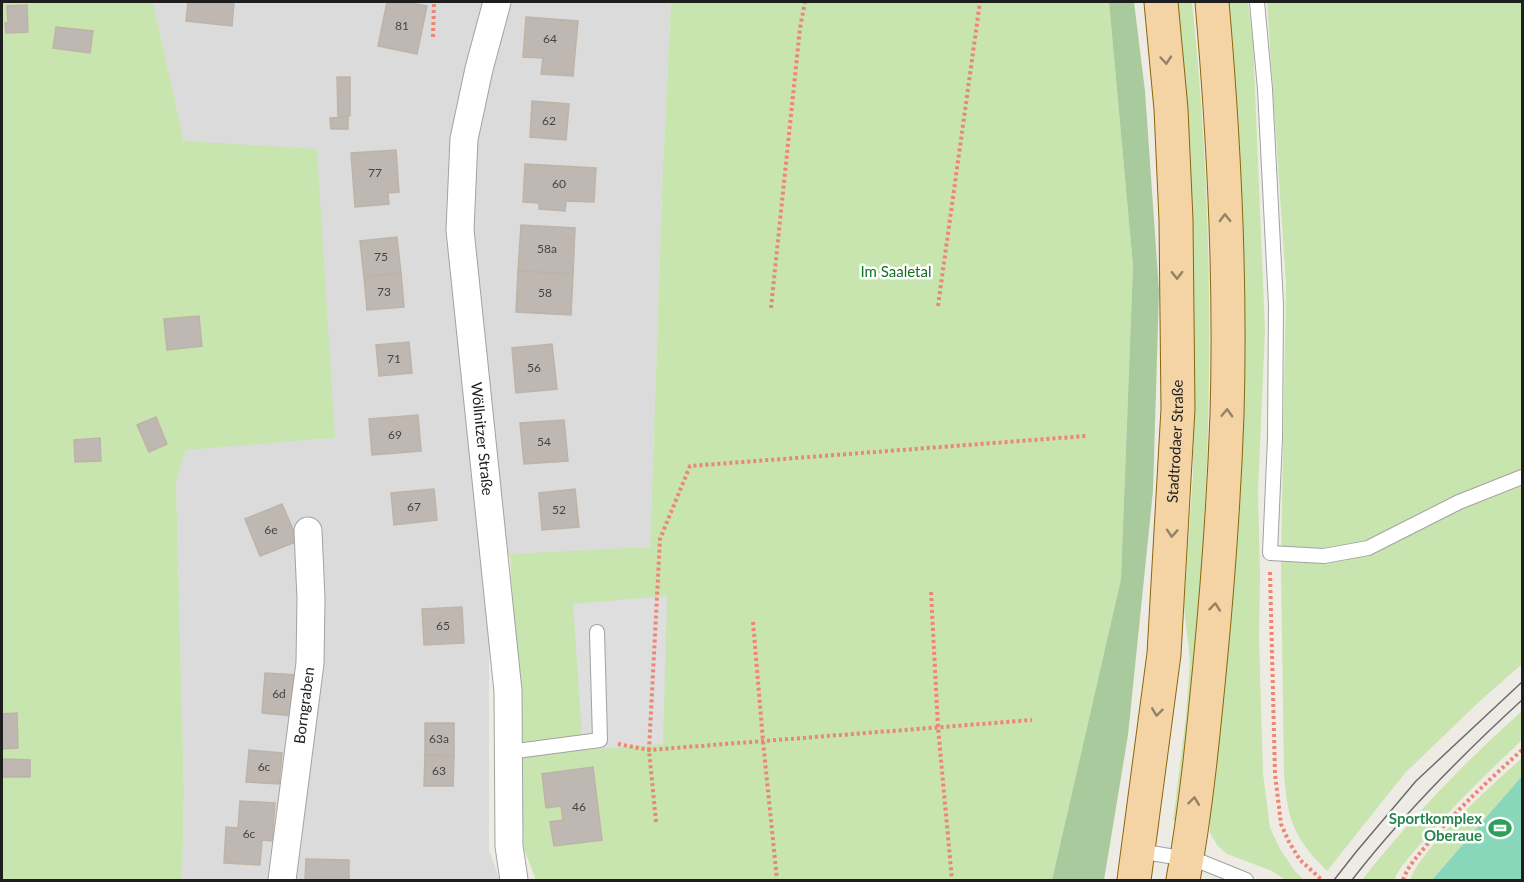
<svg xmlns="http://www.w3.org/2000/svg" width="1524" height="882" font-family="Lato,sans-serif">
<rect width="100%" height="100%" fill="#eeebe5"/>
<path fill="#dcdbdb" d="M153,2H671L663,166L650,547L489,558V850L500,880H182L184,791L176,482L186,449L335,438L184,141Z"/>
<g fill="#c8e4af">
<path d="M2,2H153L184,141L317,149L335,438L186,450L176,482L184,791L182,880H2Z"/>
<path d="M671,2H1109L1133,266L1121,579L1052,880H536L524,849L510,554L650,547L663,166Z"/>
<path d="M1172,2H1192C1221,274 1212,550 1176,821H1173L1186,716L1190,661L1184,606L1193,475L1194,308L1186,163Z"/>
<path d="M1227,2H1248L1253,42L1265,330L1258,492L1260,576L1259,639L1263,773L1270,828L1280,849L1294,870L1304,880H1286L1272,871L1227,854L1217,845L1210,833L1209,812L1216,772L1230,617L1240,315L1232,33Z"/>
<path d="M1267,2H1522V664L1481,700L1405,773L1327,871C1293,837 1288,821 1284,774L1281,564L1286,284Z"/>
<path d="M1522,711V740C1488,772 1455,804 1424,840C1413,853 1401,864 1394,880H1362C1410,819 1464,763 1522,711Z"/>
<path d="M1522,758V776L1432,880H1410C1420,849 1495,782 1522,758Z"/>
</g>
<path fill="#a9ca9d" d="M1109,2H1134L1145,91L1159,291L1153,491L1128,735L1104,880H1052L1121,579L1133,266Z"/>
<path fill="#89d7bb" d="M1522,776V880H1432Z"/>
<path fill="#dedede" d="M667,596L663,744L583,750L573,604Z"/>
<g fill="#beb7b2" stroke="#bfb3a8" stroke-width="1.5">
<path d="M188,2H234L232,26L186,21Z"/>
<path d="M387,2H406L427,6L417,54L378,46Z"/>
<path d="M27,5L28,32L6,33L5,23H8L7,6Z"/>
<path d="M526,17L578,21L573,76L541,74L543,58L523,57Z"/>
<path d="M56,27L93,31L90,53L53,48Z"/>
<path d="M337,77H350V116H338Z"/>
<path d="M532,101L569,104L566,140L530,137Z"/>
<path d="M348,117V129H331L330,118Z"/>
<path d="M396,150L399,192L388,193L389,204L355,207L351,153Z"/>
<path d="M525,164L596,168L594,202L566,201L565,211L539,209V203L523,202Z"/>
<path d="M521,225L575,228L573,274L518,271Z"/>
<path d="M397,237L401,273L364,277L360,241Z"/>
<path d="M518,271L573,274L571,315L516,312Z"/>
<path d="M401,273L404,307L367,310L364,277Z"/>
<path d="M199,316L202,346L167,350L164,319Z"/>
<path d="M409,342L412,373L379,376L376,345Z"/>
<path d="M552,344L557,389L516,393L512,348Z"/>
<path d="M418,415L421,451L372,455L369,419Z"/>
<path d="M156,417L167,444L149,452L137,425Z"/>
<path d="M564,420L568,461L524,464L520,423Z"/>
<path d="M100,438L101,461L75,462L74,440Z"/>
<path d="M434,489L437,520L394,525L391,493Z"/>
<path d="M575,489L579,527L542,530L539,493Z"/>
<path d="M282,504L298,541L260,556L245,519Z"/>
<path d="M462,607L464,643L424,645L422,609Z"/>
<path d="M265,673L297,675L294,716L262,713Z"/>
<path d="M17,713L18,748L2,749V714Z"/>
<path d="M425,723H454V756L425,755Z"/>
<path d="M249,750L282,753L279,784L246,782Z"/>
<path d="M425,755L454,756L453,786H424Z"/>
<path d="M2,759L30,760V777H2Z"/>
<path d="M593,767L602,840L554,846L550,822L563,820L561,806L546,808L542,774Z"/>
<path d="M240,801L275,803L272,841L262,840L260,865L224,863L226,827L238,828Z"/>
<path d="M306,859L349,860V880H305Z"/>
</g>
<g fill="none" stroke-linecap="round" stroke-linejoin="round">
<g stroke="#a2a2a2" stroke-width="16">
<g id="service">
<path d="M1257,2L1265,89L1276,305L1275,438L1270,553L1324,556L1368,548L1459,502L1522,477"/>
<path d="M508,752L600,740L597,632"/>
<path d="M1139,851L1199,861L1246,880"/>
</g>
</g>
<g stroke="#a2a2a2" stroke-width="29">
<g id="minor">
<path id="s1" d="M497,2L479,69L464,139L460,230L508,691L509,846L514,880"/>
<path id="s2" d="M282,880L310,663L311,599L308,531"/>
</g>
</g>
<g stroke="#8c650c" stroke-width="35">
<g id="primary">
<path id="s3" d="M1134,880L1164,654L1178,409L1176,220L1171,109L1161,2"/>
<path d="M1183,880C1196,809 1203,736 1210,664C1218,581 1224,498 1227,415C1231,277 1224,139 1212,2"/>
</g>
</g>
<g stroke="#ee8676" stroke-width="4" stroke-dasharray="3 3" stroke-linecap="butt">
<path d="M433,37L434,2"/>
<path d="M938,306L980,2"/>
<path d="M771,308L800,28L805,2"/>
<path d="M1270,572L1275,774L1281,824L1289,842L1300,860L1322,880"/>
<path d="M931,592L938,727L952,880"/>
<path d="M753,622L763,741L777,880"/>
<path d="M618,744L649,750L1032,720"/>
<path d="M656,822L649,750L660,539L690,466L1086,436"/>
<path d="M1403,880C1408,865 1419,855 1429,842C1458,809 1490,779 1522,750"/>
</g>
<use href="#service" stroke="#fff" stroke-width="14"/>
<use href="#minor" stroke="#fff" stroke-width="27"/>
<use href="#primary" stroke="#f4d4a4" stroke-width="33"/>
<g stroke="#6c6c6c" stroke-width="1.5">
<path d="M1334,880L1356,852L1416,781L1522,682"/>
<path d="M1352,880C1403,814 1461,756 1522,700"/>
</g>
</g>
<defs><path id="oneway-chevron" d="M-2-3.5L2.5 0L-2 3.5" fill="none" stroke-width="1.6" stroke-linecap="round" stroke-linejoin="round" transform="scale(1.5)"/></defs>
<g stroke="#948268">
<use href="#oneway-chevron" transform="translate(1166 60) rotate(85)"/>
<use href="#oneway-chevron" transform="translate(1225 218) rotate(-91)"/>
<use href="#oneway-chevron" transform="translate(1177 275) rotate(89)"/>
<use href="#oneway-chevron" transform="translate(1227 413) rotate(-88)"/>
<use href="#oneway-chevron" transform="translate(1172 533) rotate(94)"/>
<use href="#oneway-chevron" transform="translate(1215 607) rotate(-84)"/>
<use href="#oneway-chevron" transform="translate(1157 712) rotate(97)"/>
<use href="#oneway-chevron" transform="translate(1194 801) rotate(-83)"/>
</g>
<defs>
<g id="stadium-bare" transform="scale(1.8)"><path d="M0-5a6.5 5 0 1 0 0 10a6.5 5 0 1 0 0-10ZM-3.5-1.8h7v3.6h-7Z" fill="#2e9e5b" stroke="#fff" stroke-width="2.5" paint-order="stroke"/></g>
</defs>
<g fill-rule="evenodd">
<use href="#stadium-bare" x="1500" y="828"/>
</g>
<g text-anchor="middle" stroke-width="5" stroke-linejoin="round" paint-order="stroke">
<g font-size="12" fill="#464443">
<text x="402" y="30">81</text>
<text x="550" y="43">64</text>
<text x="549" y="125">62</text>
<text x="375" y="177">77</text>
<text x="559" y="188">60</text>
<text x="547" y="253">58a</text>
<text x="381" y="261">75</text>
<text x="384" y="296">73</text>
<text x="545" y="297">58</text>
<text x="394" y="363">71</text>
<text x="534" y="372">56</text>
<text x="395" y="439">69</text>
<text x="544" y="446">54</text>
<text x="414" y="511">67</text>
<text x="559" y="514">52</text>
<text x="271" y="534">6e</text>
<text x="443" y="630">65</text>
<text x="279" y="698">6d</text>
<text x="439" y="743">63a</text>
<text x="264" y="771">6c</text>
<text x="439" y="775">63</text>
<text x="579" y="811">46</text>
<text x="249" y="838">6c</text>
</g>
<g font-size="15" fill="#15731f" stroke="#fff">
<text x="896" y="277">Im Saaletal</text>
</g>
<g font-size="15" fill="#1e1e1e" stroke="#fff">
<text dy="5" stroke="none"><textPath href="#s1" startOffset="442">Wöllnitzer Straße</textPath></text>
<text dy="5" stroke="none"><textPath href="#s3" startOffset="441">Stadtrodaer Straße</textPath></text>
<text dy="5" stroke="none"><textPath href="#s2" startOffset="176">Borngraben</textPath></text>
</g>
<g font-size="15" font-weight="bold" fill="#27864d" stroke="#fff" text-anchor="end">
<text x="1482" y="824">Sportkomplex<tspan x="1482" dy="17">Oberaue</tspan></text>
</g>
</g>
<rect width="1524" height="882" fill="none" stroke="#1e1e1e" stroke-width="6"/>
</svg>
